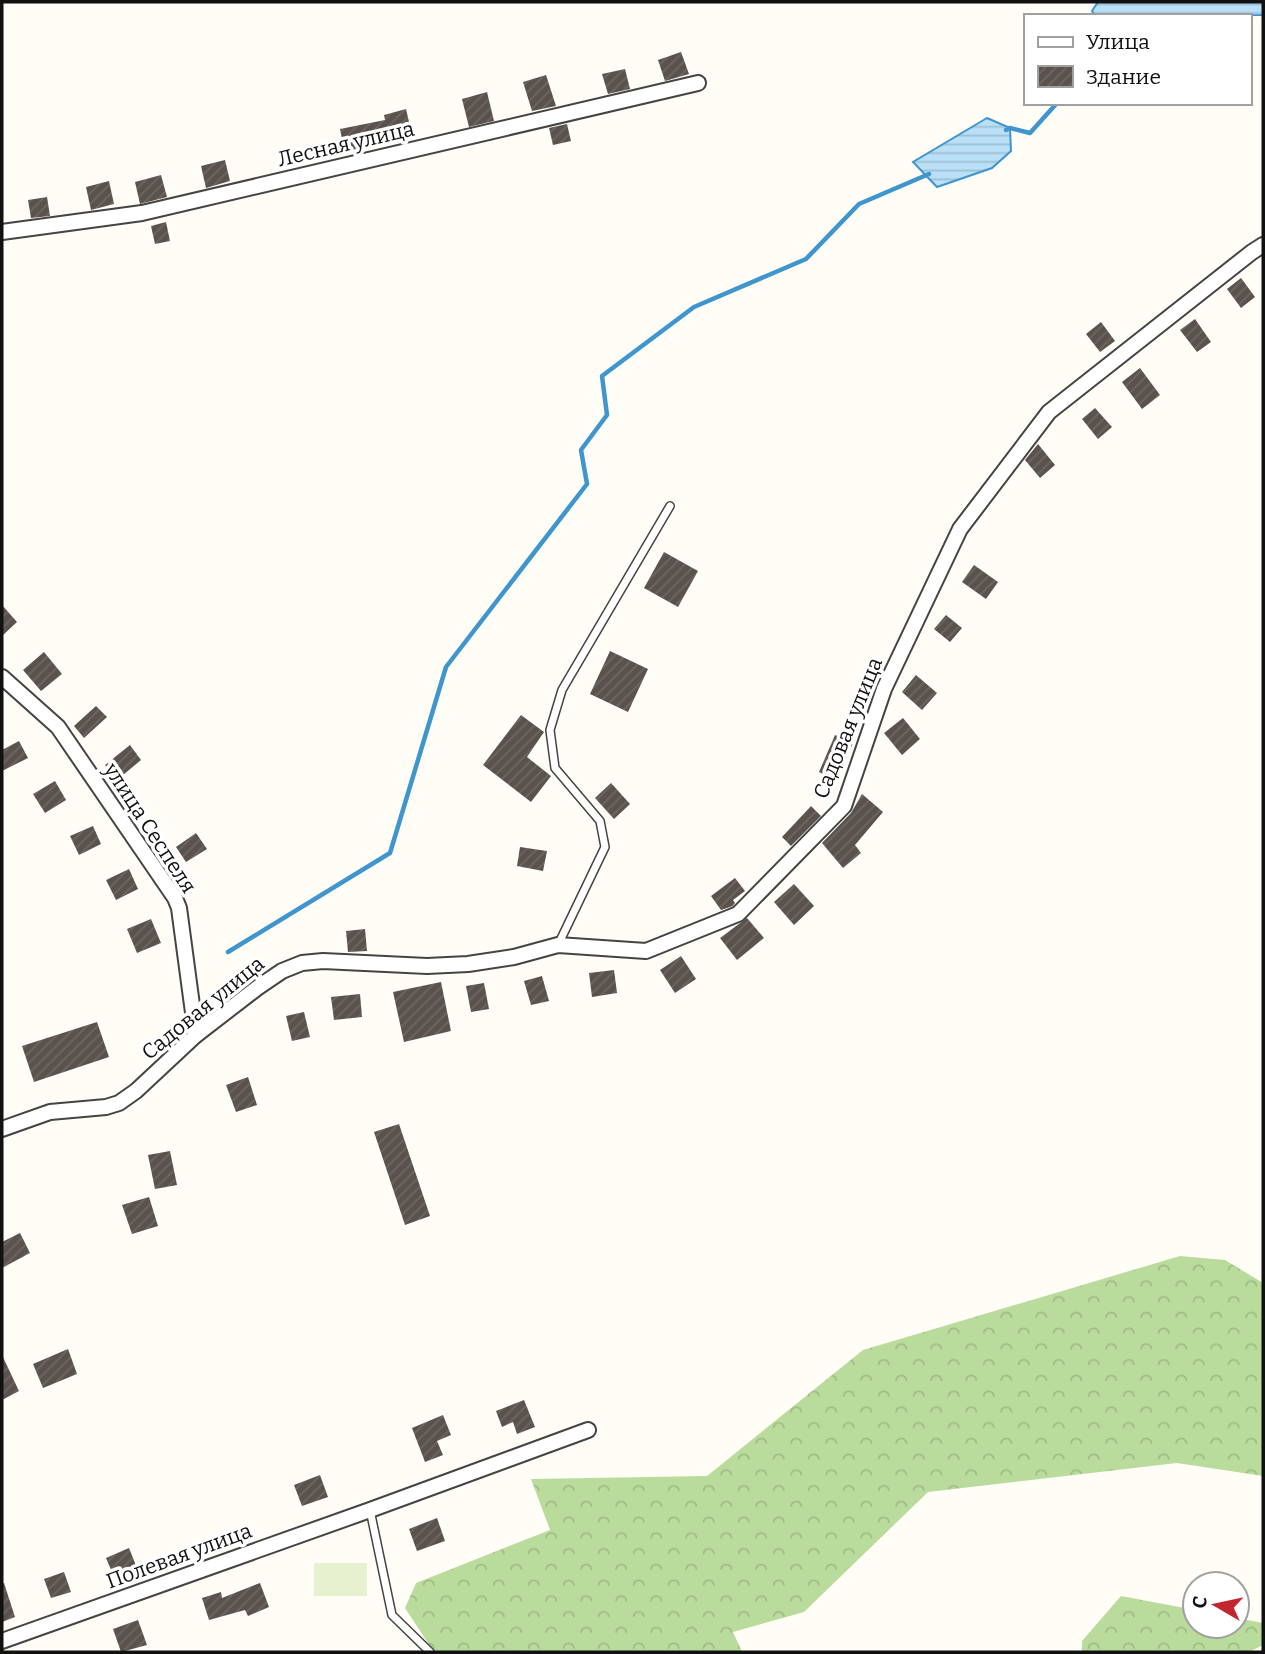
<svg xmlns="http://www.w3.org/2000/svg" width="1265" height="1654" font-family="Bitter,serif">
<defs>
<pattern id="forest-crowns" width="20" height="18" patternUnits="userSpaceOnUse" patternTransform="scale(1.75)"><rect width="20" height="18" fill="#b9dc9c"/><path d="M2 6a3 3 0 1 1 6 0M12 15a3 3 0 1 1 6 0" fill="none" stroke="#9ebc85"/></pattern>
<pattern id="water-rules" width="6" height="5" patternUnits="userSpaceOnUse" patternTransform="scale(1.75)"><rect width="6" height="5" fill="#b9e0f7"/><path d="M0 2.5h6" fill="none" stroke="#9ebfd3"/></pattern>
<pattern id="building-hatch" width="6" height="6" patternUnits="userSpaceOnUse" patternTransform="scale(1.75)"><rect width="6" height="6" fill="#5a524d"/><path d="M-1 1l2-2M0 6l6-6M5 7l2-2" fill="none" stroke="#6d6662"/></pattern>
</defs>
<rect width="100%" height="100%" fill="#fffdf5"/>
<g fill="url(#forest-crowns)">
<path d="M1180,1256L1225,1260L1263,1283V1476L1177,1463L928,1492L804,1612L733,1632L742,1652H434L405,1608L416,1583L550,1530L531,1479L707,1476L863,1350Z"/>
<path d="M1121,1596L1195,1610V1626H1237V1618L1263,1623V1645L1249,1652H1082V1641Z"/>
</g>
<rect fill="#e6f2cf" x="314" y="1563" width="53" height="33"/>
<g fill="url(#water-rules)" stroke="#3f96cf" stroke-width="2">
<path d="M1098,2H1263V15L1095,16L1092,11Z"/>
<path d="M987,118L1010,128L1011,151L992,168L937,187L913,162Z"/>
</g>
<g fill="none" stroke-linecap="round" stroke-linejoin="round">
<g stroke="#3f96cf" stroke-width="4.5">
<path d="M1006,130L1010,128L1030,133L1057,103"/>
<path d="M228,952L390,853L446,667L587,484L581,450L607,415L602,376L694,307L806,259L859,204L929,174"/>
</g>
</g>
<g fill="url(#building-hatch)">
<path d="M681,52L689,74L665,81L658,60Z"/>
<path d="M625,69L630,89L608,94L602,74Z"/>
<path d="M546,75L556,106L532,111L523,82Z"/>
<path d="M487,92L494,121L469,127L462,99Z"/>
<path d="M406,109L413,139L345,154L340,129L385,120L384,115Z"/>
<path d="M567,124L571,141L553,145L549,128Z"/>
<path d="M225,160L230,181L206,188L201,166Z"/>
<path d="M161,175L167,197L140,204L135,182Z"/>
<path d="M109,181L114,204L91,210L86,187Z"/>
<path d="M47,197L50,216L31,218L28,200Z"/>
<path d="M166,222L170,241L155,244L151,226Z"/>
<path d="M1241,278L1255,297L1241,308L1227,289Z"/>
<path d="M1195,319L1211,342L1197,352L1180,330Z"/>
<path d="M1101,322L1115,341L1100,352L1086,334Z"/>
<path d="M1140,368L1160,395L1142,409L1122,382Z"/>
<path d="M1095,408L1112,427L1098,439L1082,419Z"/>
<path d="M1038,444L1055,465L1040,478L1025,460Z"/>
<path d="M664,552L698,571L678,607L644,588Z"/>
<path d="M974,565L998,582L986,599L962,582Z"/>
<path d="M2,605L17,622L2,636Z"/>
<path d="M946,615L962,628L950,642L934,629Z"/>
<path d="M610,651L648,669L628,712L590,694Z"/>
<path d="M44,652L62,674L41,691L23,670Z"/>
<path d="M916,675L937,693L922,710L902,692Z"/>
<path d="M96,706L107,717L84,738L74,726Z"/>
<path d="M521,715L544,732L527,757L551,776L531,802L483,765Z"/>
<path d="M903,718L920,739L902,755L884,733Z"/>
<path d="M835,735L853,743L836,780L819,772Z"/>
<path d="M19,741L28,758L2,771V750Z"/>
<path d="M130,745L141,760L117,780L105,765Z"/>
<path d="M55,781L66,800L45,813L33,794Z"/>
<path d="M611,783L630,804L614,819L595,798Z"/>
<path d="M862,794L883,812L855,845L861,853L843,868L822,843L851,813Z"/>
<path d="M811,806L821,816L791,846L782,837Z"/>
<path d="M93,826L101,844L79,855L70,836Z"/>
<path d="M196,833L207,849L186,862L176,847Z"/>
<path d="M520,847L547,851L543,871L517,866Z"/>
<path d="M129,869L138,889L116,900L106,880Z"/>
<path d="M735,878L745,891L733,900L735,903L733,906L721,910L711,896Z"/>
<path d="M794,884L814,906L794,925L774,902Z"/>
<path d="M747,918L764,938L737,960L720,938Z"/>
<path d="M151,919L161,943L137,953L127,929Z"/>
<path d="M365,929L367,951L348,952L346,931Z"/>
<path d="M681,956L696,979L675,993L660,970Z"/>
<path d="M614,970L617,993L592,997L589,973Z"/>
<path d="M542,976L549,1001L531,1005L524,981Z"/>
<path d="M441,982L451,1031L404,1042L393,992Z"/>
<path d="M484,983L489,1009L471,1012L466,986Z"/>
<path d="M360,994L362,1017L334,1020L331,997Z"/>
<path d="M304,1012L310,1037L292,1041L286,1016Z"/>
<path d="M97,1022L109,1057L34,1082L22,1046Z"/>
<path d="M248,1077L257,1105L236,1112L226,1085Z"/>
<path d="M399,1124L430,1216L405,1225L374,1132Z"/>
<path d="M170,1151L177,1185L155,1189L148,1155Z"/>
<path d="M149,1197L158,1226L132,1234L122,1205Z"/>
<path d="M20,1233L30,1253L2,1268V1242Z"/>
<path d="M68,1349L77,1374L43,1388L33,1364Z"/>
<path d="M2,1355L19,1391L2,1400Z"/>
<path d="M524,1400L535,1427L517,1434L513,1422L502,1427L496,1411Z"/>
<path d="M443,1415L451,1435L437,1441L443,1455L425,1462L412,1428Z"/>
<path d="M320,1475L328,1497L302,1506L294,1485Z"/>
<path d="M437,1518L445,1541L417,1551L409,1529Z"/>
<path d="M129,1548L137,1568L114,1577L106,1558Z"/>
<path d="M64,1572L71,1592L51,1598L44,1579Z"/>
<path d="M2,1583H4L15,1617L2,1622Z"/>
<path d="M260,1583L269,1607L248,1616L245,1610L209,1620L202,1598L221,1592L222,1598Z"/>
<path d="M138,1620L147,1645L121,1652L113,1629Z"/>
</g>
<g fill="none" stroke-linecap="round" stroke-linejoin="round">
<g stroke="#444" stroke-width="10">
<g id="service">
<path d="M558,945L605,847L600,821L555,768L550,730L562,690L670,506"/>
<path d="M370,1510L392,1615L430,1652"/>
</g>
</g>
<g stroke="#444" stroke-width="18">
<g id="minor">
<path d="M2,232L142,213L698,83"/>
<path d="M2,677L58,727L175,898L179,908L196,1035"/>
<path d="M2,1129L50,1112L106,1107L119,1103L136,1091L196,1035L257,988L282,971L302,963L323,961L427,966L468,964L514,957L558,945L646,951L738,914L844,806L884,689L960,529L1049,412L1252,252L1263,245"/>
<path d="M2,1641L370,1510L588,1430"/>
</g>
</g>
<use href="#service" stroke="#fff" stroke-width="7"/>
<use href="#minor" stroke="#fff" stroke-width="14"/>
</g>
<g text-anchor="middle" stroke-width="7" stroke-linejoin="round" paint-order="stroke">
<g font-size="21" fill="#111" stroke="#fff">
<text transform="translate(346 144) rotate(-13)" y="7">Лесная улица</text>
<text transform="translate(848 728) rotate(-68)" y="7">Садовая улица</text>
<text transform="translate(150 828) rotate(57)" y="7">улица Сеспеля</text>
<text transform="translate(203 1008) rotate(-39)" y="7">Садовая улица</text>
<text transform="translate(179 1556) rotate(-20)" y="7">Полевая улица</text>
</g>
</g>
<rect width="1265" height="1654" fill="none" stroke="#111111" stroke-width="7"/>
<rect x="1024" y="14" width="228" height="91" fill="#ffffff" stroke="#a0a0a0" stroke-width="2"/>
<rect x="1038" y="37" width="35" height="10" fill="#ffffff" stroke="#a0a0a0" stroke-width="2"/>
<text x="1086" y="49" font-size="21" fill="#111111">Улица</text>
<rect x="1038" y="66" width="35" height="21" fill="url(#building-hatch)" stroke="#a0a0a0" stroke-width="2"/>
<text x="1086" y="84" font-size="21" fill="#111111">Здание</text>
<g transform="translate(1216 1605) rotate(279)"><circle r="33" fill="#ffffff" stroke="#a0a0a0" stroke-width="2"/>
<path d="M0-5L12 26L0 18L-12 26Z" fill="#c4262e"/>
<text y="-10" font-size="19" font-weight="bold" text-anchor="middle" fill="#111111">С</text>
</g>
</svg>
